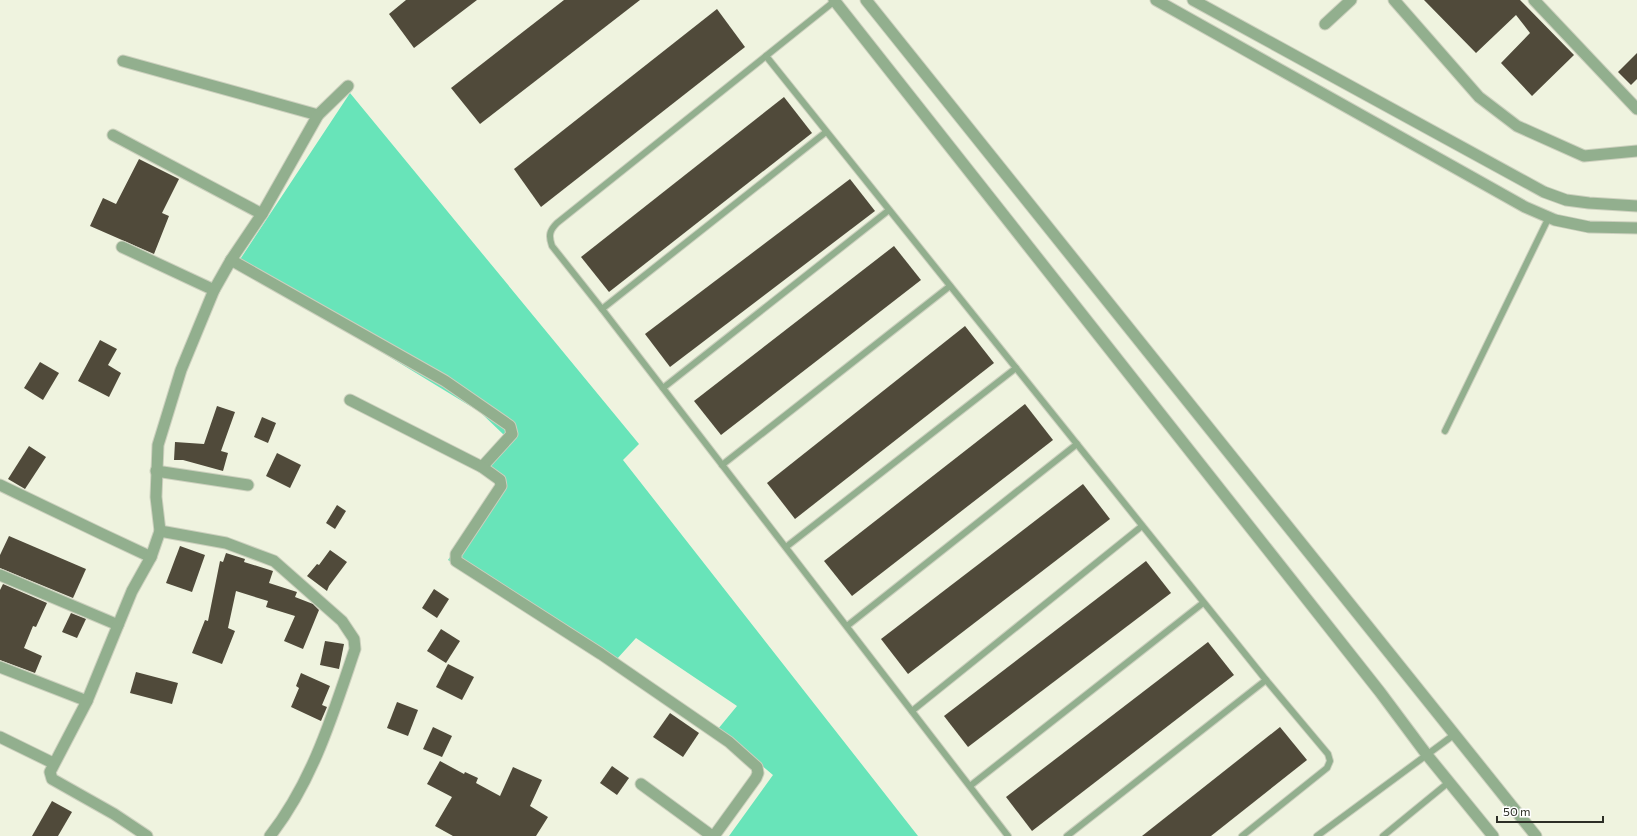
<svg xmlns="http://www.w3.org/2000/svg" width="1637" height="836" font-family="Commissioner,sans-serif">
<rect width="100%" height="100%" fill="#eff3df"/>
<path fill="#68e4b9" d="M350,93L639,444L623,460L918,836H729L773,775L718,729L737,706L636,638L616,660L448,560L505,476L480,464L504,435L480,412L237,264Z"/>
<g fill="#504a3a">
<path d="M406,0H477L414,48L389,14Z"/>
<path d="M564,0H640L480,124L451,88Z"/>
<path d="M1424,0H1520L1574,55L1532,96L1501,63L1530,33L1516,15L1476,53Z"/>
<path d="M717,9L745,47L541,207L514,169Z"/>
<path d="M1637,53V79L1631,85L1618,72Z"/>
<path d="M784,97L812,133L609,292L581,257Z"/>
<path d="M139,159L179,179L162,213L169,216L154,254L90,226L103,198L116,204Z"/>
<path d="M850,179L875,211L670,367L645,334Z"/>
<path d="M894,246L921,280L721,435L694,401Z"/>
<path d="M965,326L994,363L795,519L767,483Z"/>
<path d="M100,340L117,349L108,365L121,373L109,397L78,381Z"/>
<path d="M40,362L59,373L43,400L24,388Z"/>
<path d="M1025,404L1053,440L852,596L824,561Z"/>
<path d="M217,406L235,412L221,451L228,453L223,471L183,460H174L175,442L204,444Z"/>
<path d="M262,417L276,423L268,443L254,437Z"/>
<path d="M29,446L46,457L25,489L8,479Z"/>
<path d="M277,453L301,465L290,488L266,476Z"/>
<path d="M1083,484L1110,519L908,674L881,639Z"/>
<path d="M337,505L346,511L335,529L326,523Z"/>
<path d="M9,536L86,569L73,598L0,568V555Z"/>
<path d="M180,546L205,555L192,592L166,583Z"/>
<path d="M330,550L347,562L329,586L327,591L307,576L317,564L319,565Z"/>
<path d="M226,553L245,559L244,562L273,571L269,583L297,592L295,597L313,604L319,610L303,649L284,641L295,616L266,607L268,601L236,591L228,628L235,631L222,664L192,653L205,620L208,621L220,561L223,562Z"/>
<path d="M1146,561L1171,593L968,747L944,716Z"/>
<path d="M3,584L47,603L36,627L33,626L24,648L42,656L35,673L0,660V590Z"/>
<path d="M434,589L449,599L437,618L422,608Z"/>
<path d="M71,613L86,619L77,638L62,632Z"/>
<path d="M441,629L460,641L446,663L427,651Z"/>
<path d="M325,641L344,644L339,669L320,665Z"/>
<path d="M1208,642L1234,675L1032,831L1006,797Z"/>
<path d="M448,664L474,677L462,700L436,687Z"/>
<path d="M136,672L178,683L172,704L130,693Z"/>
<path d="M301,673L330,686L322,705L327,707L321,721L291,707L299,688L296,686Z"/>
<path d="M397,702L418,710L408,736L387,728Z"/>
<path d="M670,713L699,733L683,757L653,737Z"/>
<path d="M433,727L452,736L442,757L423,749Z"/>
<path d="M1280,727L1307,760L1211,836H1142Z"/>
<path d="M440,761L464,774L465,772L478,778L476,783L500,796L513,767L542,780L530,806L548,817L536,836H453L435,826L452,797L427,784Z"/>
<path d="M612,766L629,778L617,795L600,783Z"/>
<path d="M52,801L72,812L58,836H32Z"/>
</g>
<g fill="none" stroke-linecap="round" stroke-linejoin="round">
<g stroke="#ccd0be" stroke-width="8">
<g id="service">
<path d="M836,0L557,223C550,230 548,235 552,246L602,309L1008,836"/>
<path d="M766,56L1266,680L1328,754L1330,761L1327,768L1242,836"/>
<path d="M602,309L826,132"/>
<path d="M663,388L889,210"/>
<path d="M1445,431L1549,217"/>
<path d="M722,465L950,286"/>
<path d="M786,547L1016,368"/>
<path d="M847,626L1077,444"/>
<path d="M912,711L1142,526"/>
<path d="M970,786L1203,603"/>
<path d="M1067,836L1266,680"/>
<path d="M1317,836L1455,734"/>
<path d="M1383,836L1449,782"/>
</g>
</g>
<g stroke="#ccd0be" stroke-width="13">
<g id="minor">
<path d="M834,0L1380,692L1427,755L1493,836"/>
<path d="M866,0L1536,836"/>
<path d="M1156,0L1525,207L1555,220L1589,227L1637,228"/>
<path d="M1193,0L1544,192L1566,200L1589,203L1637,206"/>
<path d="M1394,0L1479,97L1517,126L1584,156L1637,151"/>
<path d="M1534,0L1637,109"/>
<path d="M1325,24L1351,0"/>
<path d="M123,61L318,115"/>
<path d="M113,135L262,214"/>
<path d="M122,247L214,290"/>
<path d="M231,260L445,381L510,426L512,434L482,467"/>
<path d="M350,400L482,467L500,480L501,486L456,554V561L601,654L729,742L757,767L758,773L756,778L714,836"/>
<path d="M156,471L248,485"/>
<path d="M0,485L102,534L151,557"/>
<path d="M160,531L226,543L274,561L342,621L354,639L355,649C333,714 313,781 270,836"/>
<path d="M0,575L118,625"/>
<path d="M0,667L87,701"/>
<path d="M0,737L53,763"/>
<path d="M641,784L712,836"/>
<path d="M147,836L114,814L52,779L50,772L87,701L132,591L151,557L160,531L156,497L158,445L181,370L214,290L231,260L262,214L318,115L348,86"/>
</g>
</g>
<use href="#service" stroke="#92af8e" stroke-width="6"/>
<use href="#minor" stroke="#92af8e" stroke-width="11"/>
</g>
<path d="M1497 816v6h106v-6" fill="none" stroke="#2c2e26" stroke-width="2"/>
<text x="1503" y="816" font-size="12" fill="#2c2e26" stroke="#ffffff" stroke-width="3" paint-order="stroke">50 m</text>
</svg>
